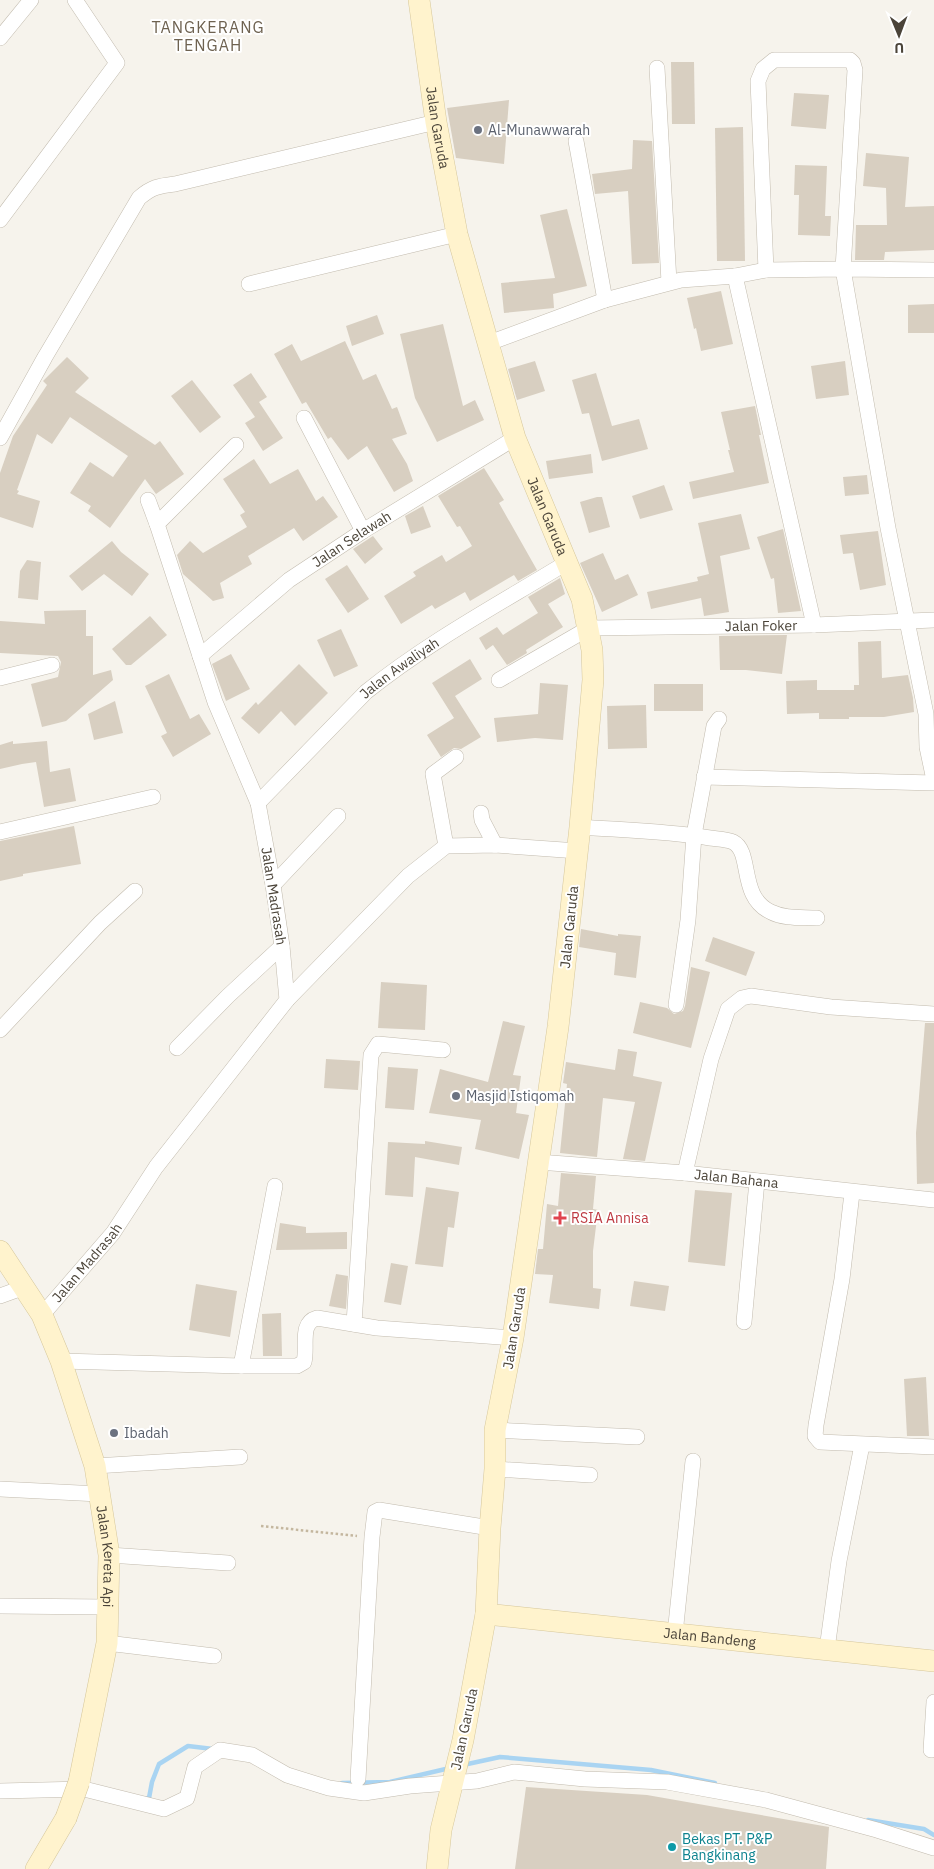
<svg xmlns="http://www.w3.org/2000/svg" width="934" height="1869" font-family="'IBM Plex Sans',sans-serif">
<rect width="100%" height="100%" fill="#f6f3ec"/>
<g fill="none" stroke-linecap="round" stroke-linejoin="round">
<g stroke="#a9d4f2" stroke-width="4.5">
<path d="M463,1765L500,1757L651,1770L715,1783"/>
<path d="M342,1783L390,1782L450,1768"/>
<path d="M144,1799L149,1798L152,1782L159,1764L188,1746L213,1749"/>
<path d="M868,1820L924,1829L934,1835"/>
</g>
</g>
<g fill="#d8cfc1">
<path d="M671,62H694L695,124H672Z"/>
<path d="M794,93L829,95L826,129L791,126Z"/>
<path d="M509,100L504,164L456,158L447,108Z"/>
<path d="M743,127L745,261H717L715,128Z"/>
<path d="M633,140L652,141L659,263L632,264L628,191L595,194L592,174L632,169Z"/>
<path d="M866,153L909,157L905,207L934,206V250L885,252L884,260H855L856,225H887L886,188L863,186Z"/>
<path d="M795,165L827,166L825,216H831L830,236L798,235L799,195H794Z"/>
<path d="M567,209L587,286L553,294L554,308L504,313L501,283L555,278L540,215Z"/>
<path d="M721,291L733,344L701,351L696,328L694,329L687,298Z"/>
<path d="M934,304V333H908V305Z"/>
<path d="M377,315L384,334L352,346L346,326Z"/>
<path d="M443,324L463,406L475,400L484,420L437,442L415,398L400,334Z"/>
<path d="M345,341L363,380L376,374L392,409L397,407L407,434L392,439L407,464L413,481L394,492L367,446L348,460L331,437L328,439L306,402L302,404L274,354L292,344L301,361Z"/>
<path d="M67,357L89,378L75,392L155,445L160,441L184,474L156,494L145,479L110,528L88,511L91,506L70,493L90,462L113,477L128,456L70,417L52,444L37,434L17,490L19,491L17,494L40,501L33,528L0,517V473L13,436L47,385L43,381Z"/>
<path d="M535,361L545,391L517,400L508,369Z"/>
<path d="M845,361L849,395L816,399L811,366Z"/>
<path d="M251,373L267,397L259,402L283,438L263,451L245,423L255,417L233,385Z"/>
<path d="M596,373L612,426L639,419L648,449L602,461L589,413L582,414L572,380Z"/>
<path d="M192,380L221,417L200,433L171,396Z"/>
<path d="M755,406L761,435H759L769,483L693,499L689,482L734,472L728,450H730L721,412Z"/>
<path d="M591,454L593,473L549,479L546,461Z"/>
<path d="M254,459L270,484L298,469L316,501L323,496L338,517L303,541L294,528L248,556L252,564L220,583L224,598L213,601L183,574L177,555L190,541L203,553L247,527L240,515L245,512L223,479Z"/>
<path d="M484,468L504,500L499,503L537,570L518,581L514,575L470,601L465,592L435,609L432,605L401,624L384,596L416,576L413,572L442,555L446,562L472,546L460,526L457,527L438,496Z"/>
<path d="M867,475L869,494L845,496L843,477Z"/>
<path d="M664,485L673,510L640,519L632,496Z"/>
<path d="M597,497H602L610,527L589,533L580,502Z"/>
<path d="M423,506L431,527L411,534L405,516Z"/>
<path d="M741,514L750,549L720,556L729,612L704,616L701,598L651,609L647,592L698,581L697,577L709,574L698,523Z"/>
<path d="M783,529L801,611L778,613L774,578L771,579L757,537Z"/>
<path d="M878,531L886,585L860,590L853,553L843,554L840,535Z"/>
<path d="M373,536L383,549L365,564L353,549Z"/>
<path d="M112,541L121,552L149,574L132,596L104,574L82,591L69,576Z"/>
<path d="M603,553L615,580L628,574L638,595L602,612L580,563Z"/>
<path d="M27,560L41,562L38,600L18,598L20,571Z"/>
<path d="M347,565L369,599L348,613L325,579Z"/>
<path d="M560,578L565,594L548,604L563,627L526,650L527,653L507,665L493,645L486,650L479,638L497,627L503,635L538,613L528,597Z"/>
<path d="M86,610V636H93V675L111,670L113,680L66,721L42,727L31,684L58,677L61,662L58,656L0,653V621L45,624L44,611Z"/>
<path d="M150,616L167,635L131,665H126L112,649Z"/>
<path d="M341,629L358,666L334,677L317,640Z"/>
<path d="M787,635L782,674L746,670H720L719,636Z"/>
<path d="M881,641L882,678L908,675L913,698L914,712L884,717H849V719H819V713L787,714L786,681L817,680V690H854V685H859L858,642Z"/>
<path d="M231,654L250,689L226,701L212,664Z"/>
<path d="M470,659L482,679L455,696L481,737L461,749L454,748L441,757L427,735L454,718L432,683Z"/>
<path d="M299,664L328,693L295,726L281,711L259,734L241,718L256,702L258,705Z"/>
<path d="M169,674L190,719L199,714L211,734L173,757L161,736L167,733L145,686Z"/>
<path d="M540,683L568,685L563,740L535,738L497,742L494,718L538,714Z"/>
<rect x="654" y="684" width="49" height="27"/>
<path d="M115,701L123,733L94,740L88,714Z"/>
<path d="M646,705L647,748L608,749L607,706Z"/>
<path d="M13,741V744L47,741L50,772L70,768L76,801L44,807L36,762L22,764L0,769V745Z"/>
<path d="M74,826L81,864L23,874V876L0,881V841Z"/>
<path d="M581,929L618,936V934L641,936L636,978L614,975L616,953L579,947Z"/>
<path d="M713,937L755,952L746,976L705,961Z"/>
<path d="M691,967L710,972L691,1048L633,1033L640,1002L667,1008L674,1014L683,1011L685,1006Z"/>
<path d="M381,982L427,985L425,1030L378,1028Z"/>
<path d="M503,1021L525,1026L513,1075L521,1076L516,1113L529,1115L519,1159L475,1149L481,1120L429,1113L440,1069L488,1082Z"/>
<path d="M925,1023H934V1183L917,1184L916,1133Z"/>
<path d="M618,1049L637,1052L633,1076L662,1082L645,1161L623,1159L635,1102L603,1098L597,1157L560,1153L567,1084L563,1083L566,1062L615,1070Z"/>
<path d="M326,1059L360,1061L358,1090L324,1088Z"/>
<path d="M388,1067L418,1069L414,1110L385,1108Z"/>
<path d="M425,1141L462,1147L459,1165L415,1157L413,1197L385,1195L388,1142L425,1144Z"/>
<path d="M561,1173L596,1176L593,1209L598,1210L593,1251V1288L601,1289L599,1309L549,1303L553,1275L535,1274L538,1249H543L547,1204L558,1206Z"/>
<path d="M426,1187L459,1192L454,1228L448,1227L443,1267L415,1264Z"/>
<path d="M695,1190L732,1193L725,1266L688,1262Z"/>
<path d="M280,1223L306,1227V1233L347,1232V1249L276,1250Z"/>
<path d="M391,1263L408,1266L401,1305L384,1302Z"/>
<path d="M336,1274L348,1276L346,1309L329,1306Z"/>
<path d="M634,1281L669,1286L665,1311L630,1306Z"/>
<path d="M196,1284L237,1291L230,1337L189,1330Z"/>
<path d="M281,1313L282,1356H263L262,1314Z"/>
<path d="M926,1377L929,1436H907L904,1379Z"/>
<path d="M526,1787L647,1795L829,1827L826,1869H515Z"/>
</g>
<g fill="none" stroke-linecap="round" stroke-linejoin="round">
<g stroke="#c2bbae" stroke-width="16">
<g id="street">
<path d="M0,38L31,0"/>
<path d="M657,68L669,282"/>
<path d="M576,141L605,300"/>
<path d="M0,220L117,63L75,0"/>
<path d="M766,270L758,81L763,69L774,60H850L853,63L855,70L843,269L888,528L926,714L927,747L934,780"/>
<path d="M735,276L814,625"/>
<path d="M249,284L457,234"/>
<path d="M489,343L605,300L681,280L735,276L766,270L843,269L934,270"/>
<path d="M304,418L363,531"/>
<path d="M0,438L45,357L139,198C152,187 158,186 175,184L436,122"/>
<path d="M148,500L157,524"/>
<path id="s1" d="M200,656L289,580L363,531L515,438"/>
<path d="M0,678L52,665"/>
<path id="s2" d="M499,680L589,628L814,625L934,620"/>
<path d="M704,777L934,783"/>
<path id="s3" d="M258,803L366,692C428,642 499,604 566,563"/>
<path d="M481,813L482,820L495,845"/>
<path d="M580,827C623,830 667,831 710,838C717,839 727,839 733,842C753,852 738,897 771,912C785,919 802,917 817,918"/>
<path d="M0,832L153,797"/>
<path d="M446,846L433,774L456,757"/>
<path d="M273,885L338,816"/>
<path d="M287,1000L408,876L446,846L495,845L578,851"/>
<path d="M676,1005L688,920L694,835L714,726L719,719"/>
<path d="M0,1030L100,923L135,891"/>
<path d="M177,1048L228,996L282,946"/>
<path id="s4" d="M538,1162L685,1173L934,1200"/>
<path d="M685,1173L711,1059L728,1009L742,998L751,996L831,1007L934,1014"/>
<path d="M852,1193L842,1279L816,1425L815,1436L820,1442L934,1447"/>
<path d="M0,1296L25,1287"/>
<path id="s5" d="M42,1315L113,1233L156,1167L287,1000L282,946L273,885L258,803L215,702L157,524L236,445"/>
<path d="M744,1322L757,1181"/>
<path d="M354,1324L371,1055L378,1044L443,1050"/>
<path d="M61,1361L241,1366H297L304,1362C308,1347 299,1323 317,1318L377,1328L513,1338"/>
<path d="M241,1366L275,1186"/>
<path d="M495,1430L637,1437"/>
<path d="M95,1466L240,1457"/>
<path d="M495,1469L590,1475"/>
<path d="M0,1489L99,1494"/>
<path d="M109,1555L228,1563"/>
<path d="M0,1606L107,1607"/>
<path d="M675,1634L693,1461"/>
<path d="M107,1643L214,1656"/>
<path d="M827,1649L839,1561L862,1445"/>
<path d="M931,1750L934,1702"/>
<path d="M358,1779L372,1537L375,1512L379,1510L490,1528"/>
<path d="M0,1791L84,1789L164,1809L187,1798L195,1767L220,1750L252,1755L287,1775L329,1788L364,1793L410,1786L477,1781L514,1772L585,1779L667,1782L766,1800L877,1830L934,1848"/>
</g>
</g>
<g stroke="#d6c79b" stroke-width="22">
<g id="secondary">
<path id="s6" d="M419,0L436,122L457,234L515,438L582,599L592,650L593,680L580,827L558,1027L513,1338L495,1430V1469L490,1528L486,1614L463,1740L441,1830L437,1869"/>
<path id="s7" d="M0,1251L42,1315L61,1361L95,1466L109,1555L107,1643L79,1782"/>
<path id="s8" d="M486,1614L934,1661"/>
<path d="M36,1869L66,1818"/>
</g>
</g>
<path stroke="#c4b79f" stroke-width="2.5" stroke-dasharray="2.5 2.5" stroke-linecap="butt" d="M261,1526L357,1536"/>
<use href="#street" stroke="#fff" stroke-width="15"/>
<use href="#secondary" stroke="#fff3cd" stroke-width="21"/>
<g stroke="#d6c79b" stroke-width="22" stroke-linecap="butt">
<path id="secondary-bridge" d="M66,1818L79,1782"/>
</g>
<use href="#secondary-bridge" stroke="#fff3cd" stroke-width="21"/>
</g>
<g fill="#6b7280" stroke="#fff" stroke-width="2">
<circle cx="478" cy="130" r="5"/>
<circle cx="456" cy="1096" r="5"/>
<circle cx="114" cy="1433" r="5"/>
</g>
<path fill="#e0444e" stroke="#fff" stroke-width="2" d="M557.5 1210.5h5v5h5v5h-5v5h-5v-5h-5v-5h5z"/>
<circle fill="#0f9aa8" stroke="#fff" stroke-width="2" cx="672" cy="1847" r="5"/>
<g text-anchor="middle" stroke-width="4" stroke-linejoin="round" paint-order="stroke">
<g font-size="14" fill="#4b4439" stroke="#fff">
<text dy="5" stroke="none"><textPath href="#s6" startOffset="129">Jalan Garuda</textPath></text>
<text dy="5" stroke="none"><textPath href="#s6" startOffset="534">Jalan Garuda</textPath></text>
<text dy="5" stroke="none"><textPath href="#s1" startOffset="192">Jalan Selawah</textPath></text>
<text dy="5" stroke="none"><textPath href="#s2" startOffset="276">Jalan Foker</textPath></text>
<text dy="5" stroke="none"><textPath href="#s3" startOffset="196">Jalan Awaliyah</textPath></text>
<text transform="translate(274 896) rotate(81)" y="5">Jalan Madrasah</text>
<text transform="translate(569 927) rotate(-84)" y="5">Jalan Garuda</text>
<text dy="5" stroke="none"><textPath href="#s4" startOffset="199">Jalan Bahana</textPath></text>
<text dy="5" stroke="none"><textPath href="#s5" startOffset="69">Jalan Madrasah</textPath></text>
<text transform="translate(514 1328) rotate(-81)" y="5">Jalan Garuda</text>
<text dy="5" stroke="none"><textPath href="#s7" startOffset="328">Jalan Kereta Api</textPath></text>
<text dy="5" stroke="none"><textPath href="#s8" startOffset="225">Jalan Bandeng</textPath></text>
<text transform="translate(464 1729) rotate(-78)" y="5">Jalan Garuda</text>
</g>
<g font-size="14" fill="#5b616d" stroke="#fff" text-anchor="start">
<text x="488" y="135">Al-Munawwarah</text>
<text x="466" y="1101">Masjid Istiqomah</text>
<text x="124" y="1438">Ibadah</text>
</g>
<g font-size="14" fill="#be3a42" stroke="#fff" text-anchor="start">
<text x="571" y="1223">RSIA Annisa</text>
</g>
<g font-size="14" fill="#0d838f" stroke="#fff" text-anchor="start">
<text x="682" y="1844">Bekas PT. P&amp;P<tspan x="682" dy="16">Bangkinang</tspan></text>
</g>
<g font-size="16" letter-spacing="1" fill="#6e6250" stroke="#fff">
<text x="208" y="33">TANGKERANG<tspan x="208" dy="18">TENGAH</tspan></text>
</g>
</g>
<g transform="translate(899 35) rotate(179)" stroke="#ffffff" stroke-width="4" paint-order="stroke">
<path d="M0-4L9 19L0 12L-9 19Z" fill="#4b4439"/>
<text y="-8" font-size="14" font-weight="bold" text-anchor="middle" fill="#4b4439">U</text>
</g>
</svg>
